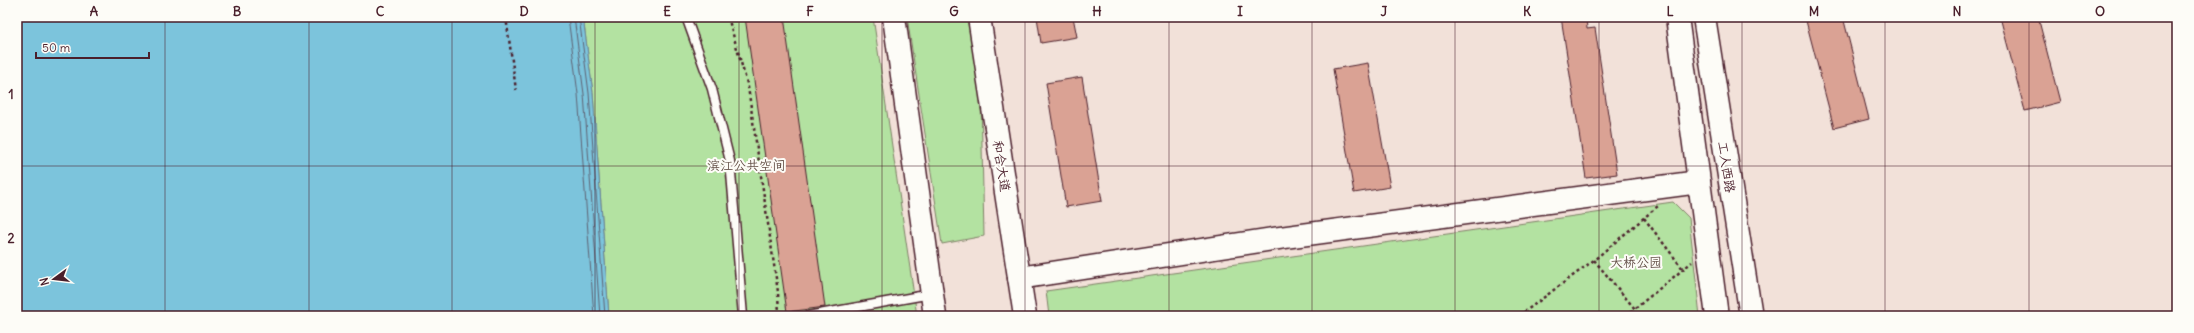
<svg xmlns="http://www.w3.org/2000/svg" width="2194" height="333" font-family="Delius,'LXGW WenKai TC',sans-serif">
<rect width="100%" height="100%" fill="#f2e1d9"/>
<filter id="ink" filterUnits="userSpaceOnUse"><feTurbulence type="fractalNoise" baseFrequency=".025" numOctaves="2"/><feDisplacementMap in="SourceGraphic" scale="8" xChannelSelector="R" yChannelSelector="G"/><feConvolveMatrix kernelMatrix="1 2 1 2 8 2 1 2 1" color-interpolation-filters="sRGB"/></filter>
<g filter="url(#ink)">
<g fill="#b3e2a1" stroke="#7e8066">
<path d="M583,17H873L917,316H609L593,93Z"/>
<path d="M907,17H968L981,100L984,236L942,244Z"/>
<path d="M1673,202L1689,218L1700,316H1049L1046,291Z"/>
</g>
<path fill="#7cc4dc" stroke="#688295" d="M17,17H583L593,93L609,316H17Z"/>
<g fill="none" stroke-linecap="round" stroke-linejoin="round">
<g stroke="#5e6172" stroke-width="1">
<path d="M568,17L578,94L594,316"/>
<path d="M574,17L584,94L600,316"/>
<path d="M579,17L589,93L605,316"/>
</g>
</g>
<g fill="#daa294" stroke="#4a1f2b">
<path d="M745,17H784L825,307L787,312Z"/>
<path d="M1037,17H1073L1077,37L1041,43Z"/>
<path d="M1561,17H1586L1587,29L1595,28L1617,174L1586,178Z"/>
<path d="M1805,17H1843L1869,119L1834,128Z"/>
<path d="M2000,17H2038L2060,102L2025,111Z"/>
<path d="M1368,63L1390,187L1354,193L1333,69Z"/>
<path d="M1082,77L1102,201L1066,207L1046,83Z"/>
</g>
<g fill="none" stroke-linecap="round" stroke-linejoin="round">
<g stroke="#4a1f2b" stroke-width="11">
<g id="lane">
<path d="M686,17L712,89L730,161L743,316"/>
<path d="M808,316L931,294"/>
</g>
</g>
<g stroke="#4a1f2b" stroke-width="25">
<g id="secondary">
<path d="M1677,17L1717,316"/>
<path d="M1704,17L1751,316"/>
<path d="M1019,278L1286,237L1699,182"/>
</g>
</g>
<g stroke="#4a1f2b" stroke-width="25">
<g id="primary">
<path d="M894,17L935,316"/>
<path d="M979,17L1025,316"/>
</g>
</g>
<g stroke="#4a1f2b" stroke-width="2.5" stroke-dasharray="3 3" stroke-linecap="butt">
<path d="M506,17L516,90"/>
<path d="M728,17L748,87L778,292L779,316"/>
<path d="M1644,218L1683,269"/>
<path d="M1594,260L1635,309"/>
<path d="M1519,316L1594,260L1658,206"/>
<path d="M1626,316L1692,262"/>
</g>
<use href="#lane" stroke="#fdfcf7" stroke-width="8"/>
<use href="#secondary" stroke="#fdfcf7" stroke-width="22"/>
<use href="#primary" stroke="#fdfcf7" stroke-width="22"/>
</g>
</g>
<path fill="none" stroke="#4a1f2b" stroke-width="1" stroke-opacity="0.55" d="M165,17V316M309,17V316M452,17V316M595,17V316M739,17V316M882,17V316M1025,17V316M1169,17V316M1312,17V316M1455,17V316M1599,17V316M1742,17V316M1885,17V316M2029,17V316M17,166H2177"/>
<g text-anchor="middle" stroke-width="4" stroke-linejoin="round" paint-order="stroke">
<g font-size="13" fill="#645048" stroke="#fdfcf7">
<text x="746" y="170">滨江公共空间</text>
<text x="1636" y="267">大桥公园</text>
</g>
<g font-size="13" fill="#4a1f2b" stroke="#fdfcf7">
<text transform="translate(1002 166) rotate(81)" y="5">和合大道</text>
<text transform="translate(1727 167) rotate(81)" y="5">工人西路</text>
</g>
</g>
<rect width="2194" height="333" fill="none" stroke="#fdfcf7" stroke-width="44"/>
<g transform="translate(54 279) rotate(255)" stroke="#fdfcf7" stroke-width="3" paint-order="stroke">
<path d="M0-3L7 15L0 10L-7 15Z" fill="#4a1f2b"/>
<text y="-6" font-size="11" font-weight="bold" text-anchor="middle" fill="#4a1f2b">N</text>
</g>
<path d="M36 52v6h113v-6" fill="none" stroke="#4a1f2b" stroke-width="2"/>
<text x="42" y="52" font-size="12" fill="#4a1f2b" stroke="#fdfcf7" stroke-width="3" paint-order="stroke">50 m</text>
<rect x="22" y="22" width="2150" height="289" fill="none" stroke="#4a1f2b" stroke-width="1.5"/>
<g font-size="13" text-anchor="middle" font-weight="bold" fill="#4a1f2b">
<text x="94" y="16">A</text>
<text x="237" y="16">B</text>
<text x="380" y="16">C</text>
<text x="524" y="16">D</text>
<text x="667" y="16">E</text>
<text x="810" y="16">F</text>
<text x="954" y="16">G</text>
<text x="1097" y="16">H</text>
<text x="1240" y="16">I</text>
<text x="1384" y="16">J</text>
<text x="1527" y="16">K</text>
<text x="1670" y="16">L</text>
<text x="1814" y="16">M</text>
<text x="1957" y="16">N</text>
<text x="2100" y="16">O</text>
<text x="11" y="99">1</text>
<text x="11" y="243">2</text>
</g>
</svg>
